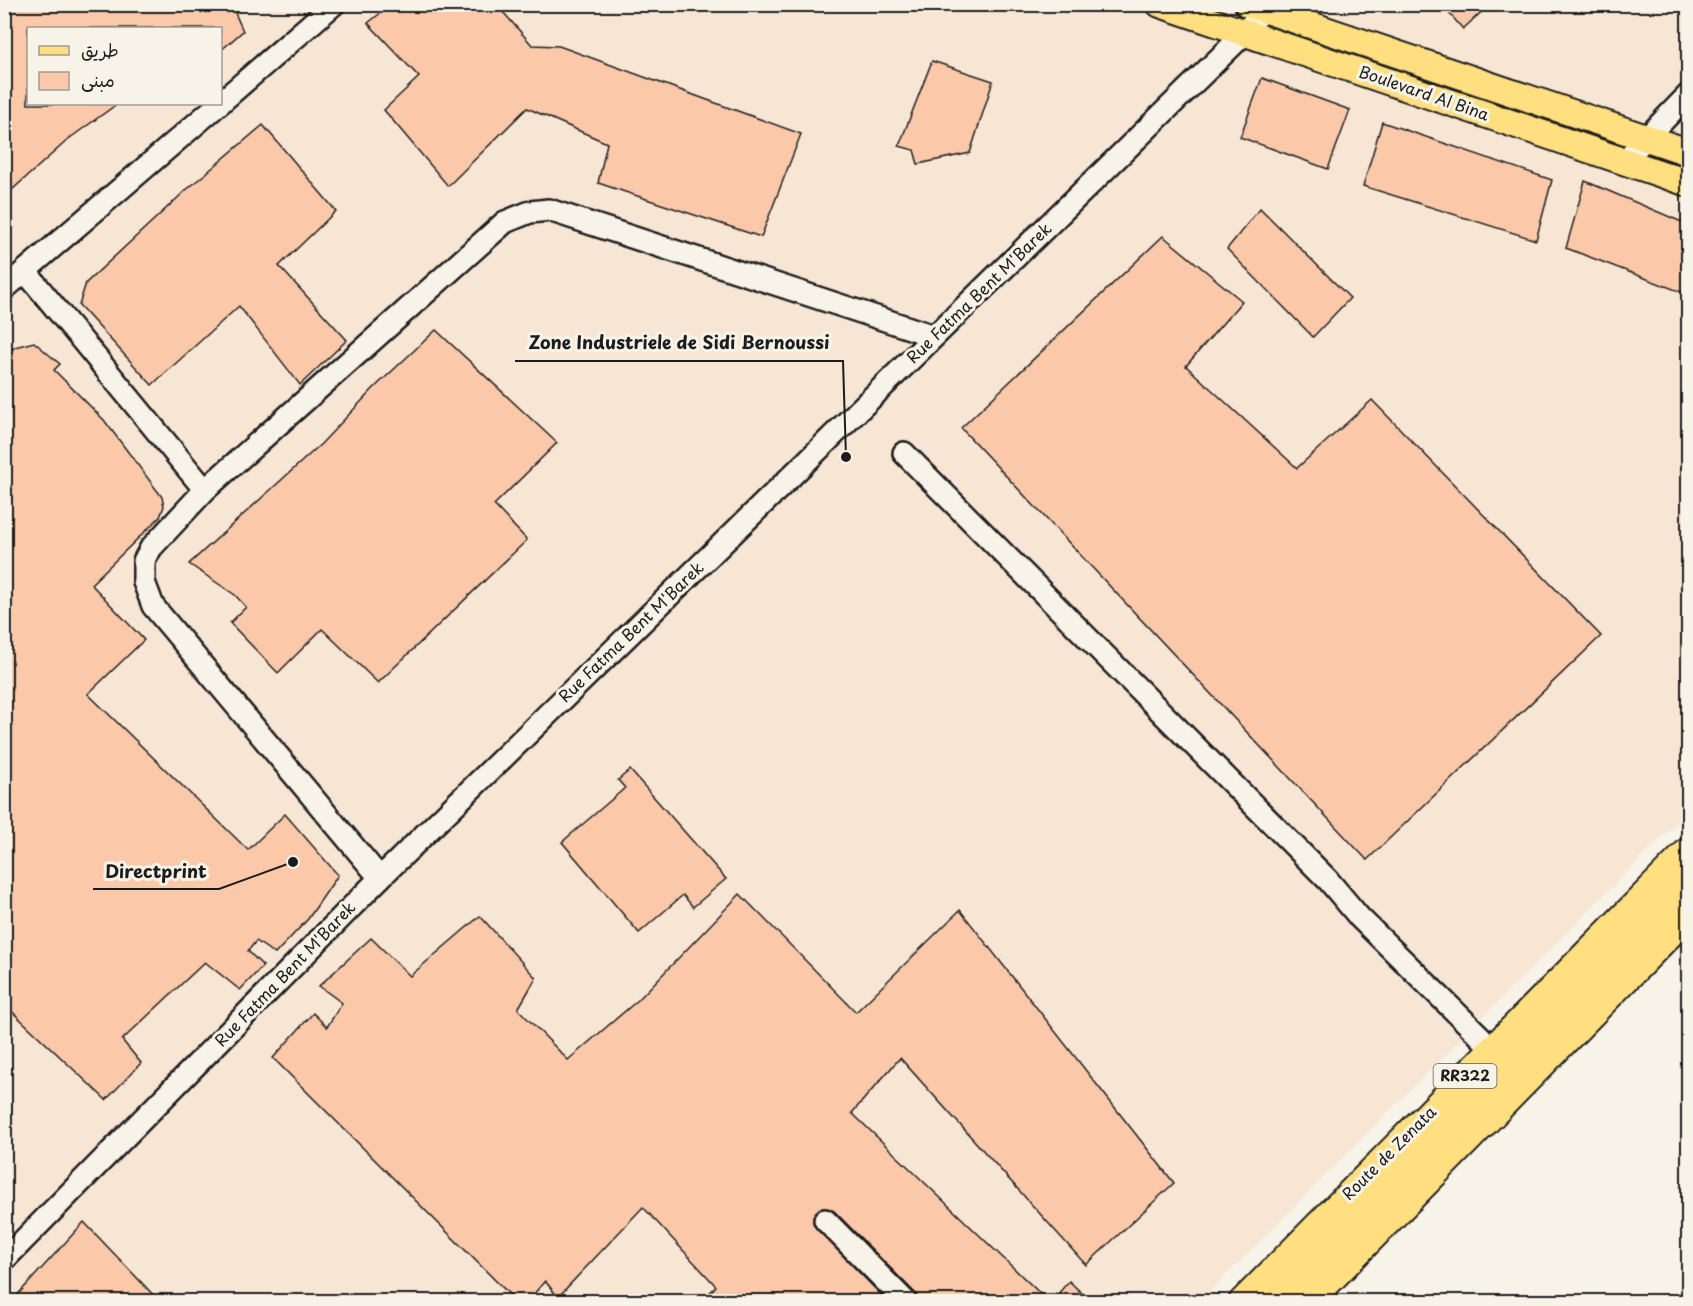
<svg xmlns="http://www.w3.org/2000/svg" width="1693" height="1306" font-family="'Playpen Sans','Playpen Sans Arabic',sans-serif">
<rect width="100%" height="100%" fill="#f7f3e8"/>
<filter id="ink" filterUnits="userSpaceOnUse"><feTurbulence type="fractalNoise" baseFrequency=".0167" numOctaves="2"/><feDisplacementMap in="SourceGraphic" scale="12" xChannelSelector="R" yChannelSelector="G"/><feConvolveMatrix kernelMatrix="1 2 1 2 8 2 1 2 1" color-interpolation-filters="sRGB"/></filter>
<g filter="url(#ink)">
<path fill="#f8e6d5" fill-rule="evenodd" d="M5,5H1688V811L1201,1301L5,1302ZM28,28H220V104H28Z"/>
<g fill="#fbc9aa" stroke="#1c1c1c" stroke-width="1.5">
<path d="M4,4H245L235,13L243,31L220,51V28H28V104H117L70,138L4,197Z"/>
<path d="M392,4H496L532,45L559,46L801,134L761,237L598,183L607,143L527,108L448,186L384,110L419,77L368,23Z"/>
<path d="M1441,4H1490L1463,29Z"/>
<path d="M932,61L993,81L970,153L918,164L914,150L899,146Z"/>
<path d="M1262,78L1350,110L1328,169L1240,137Z"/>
<path d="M1382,122L1552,180L1536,240L1363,186Z"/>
<path d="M263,125L336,211L279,266L347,340L300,385L239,306L152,385L79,305L86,283L185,191Z"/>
<path d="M1585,181L1689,225V295L1566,248Z"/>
<path d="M1260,208L1350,298L1313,337L1227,249Z"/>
<path d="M1163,236L1242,301L1186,366L1297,468L1372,400L1601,636L1367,860L961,428Z"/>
<path d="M436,330L557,443L494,505L527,540L378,683L322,629L278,673L230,623L246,607L235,595L189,564L321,444L374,388Z"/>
<path d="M34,342L60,364L54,370L104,420L162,497L164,506L160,517L91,584L144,640L88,694L248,850L285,814L338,875L308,919L275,954L256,941L248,951L263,966L240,990L205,962L122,1040L141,1063L106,1100L4,1004V357L15,347Z"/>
<path d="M630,770L726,879L693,907L683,895L639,933L562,842L625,788L618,780Z"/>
<path d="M740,894L856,1012L960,910L1174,1183L1086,1265L900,1058L852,1113L1049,1302H918L915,1293L834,1211L822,1208L813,1216L816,1228L888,1302H701L716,1286L643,1207L558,1297L545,1281L527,1302H517L273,1058L313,1013L327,1027L342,1003L319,986L371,938L410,976L480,916L536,978L518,1009L568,1060L638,1000Z"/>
<path d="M84,1222L160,1302H11Z"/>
<path d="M1069,1281L1091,1302H1051Z"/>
</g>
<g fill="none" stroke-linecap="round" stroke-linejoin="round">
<g stroke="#1c1c1c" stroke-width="26">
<g id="minor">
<path d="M220,103L334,4"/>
<path d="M1625,160L1688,95"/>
<path d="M25,271L205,490"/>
<path d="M4,289L219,104"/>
<path d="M904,453L1328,880L1360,918L1492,1048"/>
<path d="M380,878L153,606L144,582V561L151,548L205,490L505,222L530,212L549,210L934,336"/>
<path d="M825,1220L906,1302"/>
<path d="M4,1260L380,878L1245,33L1262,10"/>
</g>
</g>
<g stroke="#1c1c1c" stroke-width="30">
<g id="major">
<path d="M1160,4L1688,183"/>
<path d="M1248,4L1688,152"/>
<path d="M1242,1302L1688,851"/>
<path d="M1278,1302L1688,883"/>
<path d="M1309,1302L1688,916"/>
</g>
</g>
<use href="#minor" stroke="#f7f3e8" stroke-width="21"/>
<use href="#major" stroke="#ffdf80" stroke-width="26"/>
</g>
</g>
<g text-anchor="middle" stroke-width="6" stroke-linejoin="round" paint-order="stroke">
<rect fill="#f7f3e8" stroke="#5e5c59" stroke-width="1.5" x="1433.5" y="1064" width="63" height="24" rx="4.5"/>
<g font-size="15" font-weight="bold" fill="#1c1c1c">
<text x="1465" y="1081">RR322</text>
</g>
<g font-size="16" fill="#1c1c1c" stroke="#f7f3e8">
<text transform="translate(1424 93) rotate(19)" y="6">Boulevard Al Bina</text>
<text transform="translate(979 293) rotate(-44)" y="6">Rue Fatma Bent M'Barek</text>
<text transform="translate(631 632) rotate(-44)" y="6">Rue Fatma Bent M'Barek</text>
<text transform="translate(285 974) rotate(-46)" y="6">Rue Fatma Bent M'Barek</text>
<text transform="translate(1389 1153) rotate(-45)" y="6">Route de Zenata</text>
</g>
</g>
<path fill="none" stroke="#1c1c1c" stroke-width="2" d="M846 457L843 361H515M293 862L219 889H93"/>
<g fill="#1c1c1c" stroke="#f7f3e8" stroke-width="2">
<circle cx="846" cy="457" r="6"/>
<circle cx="293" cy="862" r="6"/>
</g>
<g font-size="18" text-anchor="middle" font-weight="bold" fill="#1c1c1c" stroke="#f7f3e8" stroke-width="6" stroke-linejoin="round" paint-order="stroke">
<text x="679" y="349">Zone Industriele de Sidi Bernoussi</text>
<text x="156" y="878">Directprint</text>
</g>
<rect width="1693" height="1306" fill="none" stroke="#f7f3e8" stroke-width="24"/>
<rect x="12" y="12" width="1669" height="1282" fill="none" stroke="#1c1c1c" stroke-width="2" filter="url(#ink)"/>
<rect x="27" y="27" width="195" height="78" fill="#f7f3e8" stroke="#9f9d96" stroke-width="1.5"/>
<rect x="39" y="46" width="30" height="9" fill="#ffdf80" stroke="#9f9d96" stroke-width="1.5"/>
<text x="81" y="57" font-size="18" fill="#1c1c1c">طريق</text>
<rect x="39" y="72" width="30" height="18" fill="#fbc9aa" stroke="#9f9d96" stroke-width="1.5"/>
<text x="81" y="87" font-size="18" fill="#1c1c1c">مبنى</text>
</svg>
